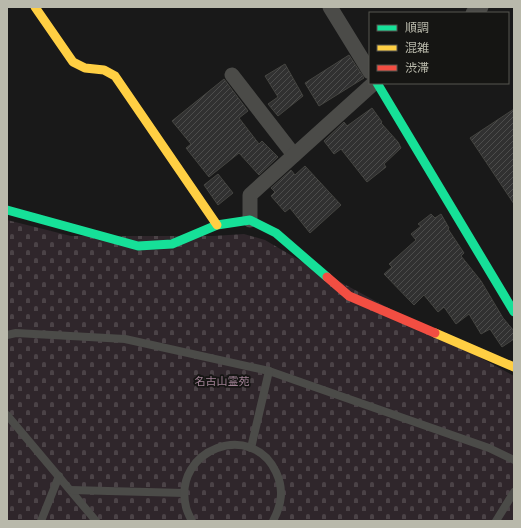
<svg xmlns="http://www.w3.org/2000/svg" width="521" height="528" font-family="Commissioner,'Noto Sans JP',sans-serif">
<defs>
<pattern id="cemetery-stones" width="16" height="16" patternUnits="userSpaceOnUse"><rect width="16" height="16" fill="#2f262b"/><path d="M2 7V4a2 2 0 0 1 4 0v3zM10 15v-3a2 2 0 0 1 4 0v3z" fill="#4b4347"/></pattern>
<pattern id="building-hatch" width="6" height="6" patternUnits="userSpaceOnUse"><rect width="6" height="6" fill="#313131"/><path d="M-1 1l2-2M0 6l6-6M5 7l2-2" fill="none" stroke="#4d4d4c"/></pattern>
</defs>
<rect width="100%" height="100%" fill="#191919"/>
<path fill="url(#cemetery-stones)" d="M7,220L71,236H213L244,234L265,240L294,257L514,376V521H7Z"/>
<g fill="url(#building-hatch)" stroke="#454541">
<path d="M349,55L364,78L319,106L305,83Z"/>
<path d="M285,64L303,96L278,116L268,104L278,97L265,76Z"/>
<path d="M224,79L248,111L239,118L259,144L262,141L278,157L259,175L239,153L209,177L186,148L191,144L172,121Z"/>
<path d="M372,108L382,122L381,123L398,142L401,148L384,164L386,167L367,182L341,149L334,154L324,141L344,122L347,126Z"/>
<path d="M514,109V204L470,138Z"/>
<path d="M305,166L341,205L310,233L290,208L285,212L271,196L275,192L271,188L291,170L295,175Z"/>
<path d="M218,174L233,193L218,205L204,185Z"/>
<path d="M431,214L435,218L441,214L449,228L448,229L464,253L461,256L481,281L503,318L514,331V339L502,347L490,329L481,334L469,314L456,324L444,307L438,312L424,295L414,305L384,274L392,267L389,264L416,240L411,234L421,226L418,224Z"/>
</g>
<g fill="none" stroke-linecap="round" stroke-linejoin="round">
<g stroke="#4b4b48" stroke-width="8">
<path d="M7,335L16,333L125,339L269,371L489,448L514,460"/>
<path d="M7,415L96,521"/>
<path d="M251,448L269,371"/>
<path d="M71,490L184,493"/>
<path d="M41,521L59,476"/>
<path d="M192,521C190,517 187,512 186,507C172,449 252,420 276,472C284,489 282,504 273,521"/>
<path d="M496,521L514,492"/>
</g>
<g stroke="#4b4b48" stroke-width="15">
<path d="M330,7L370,72"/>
<path d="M473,13L481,7"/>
<path d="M232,75L294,155"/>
<path d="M250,220V195L374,83"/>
</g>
<g stroke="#16e098" stroke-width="9">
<path d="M377,83L514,312"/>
<path d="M7,210L138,246L172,244L217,225L250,220L276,233L327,277"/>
</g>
<g stroke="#ffcf43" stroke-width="9">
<path d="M35,7L73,62L85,68L104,70L115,76L217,225"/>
<path d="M435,333L514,367"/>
</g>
<path stroke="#f24e42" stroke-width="9" d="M327,277L349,296L435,333"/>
</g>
<g text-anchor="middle" stroke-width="3.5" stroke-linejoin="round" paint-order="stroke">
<g font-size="11" fill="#a38397" stroke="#151513">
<text x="222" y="385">名古山霊苑</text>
</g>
</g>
<rect width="521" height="528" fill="none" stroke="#b9b9ab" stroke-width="16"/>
<rect x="369" y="12" width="140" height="72" fill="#151513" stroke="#575750"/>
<rect x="377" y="25" width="20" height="6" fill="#16e098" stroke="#575750"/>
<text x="405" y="32" font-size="12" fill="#b9b9ab">順調</text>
<rect x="377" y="45" width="20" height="6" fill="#ffcf43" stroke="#575750"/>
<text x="405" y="52" font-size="12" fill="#b9b9ab">混雑</text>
<rect x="377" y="65" width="20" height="6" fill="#f24e42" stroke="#575750"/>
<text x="405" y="72" font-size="12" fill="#b9b9ab">渋滞</text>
</svg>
